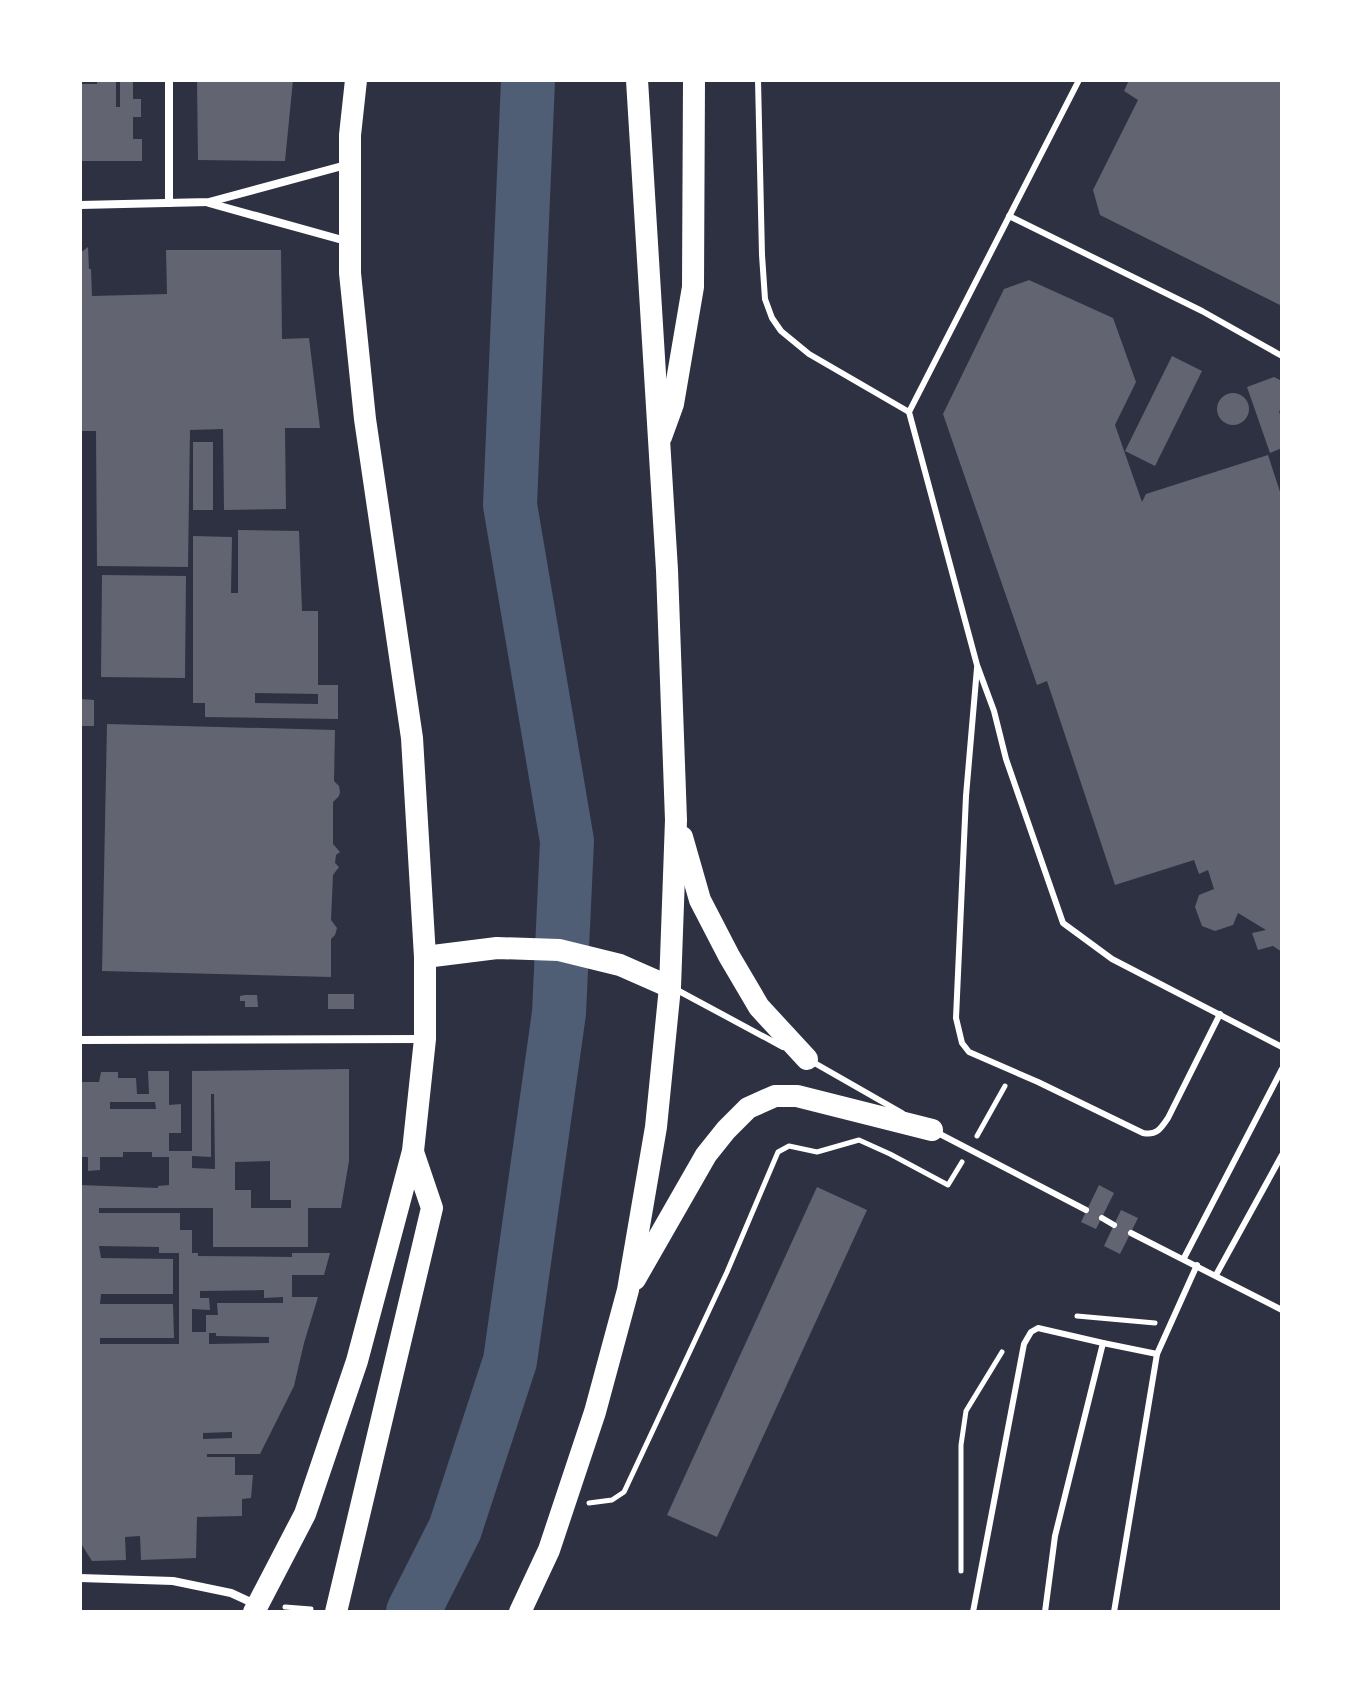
<svg xmlns="http://www.w3.org/2000/svg" width="1362" height="1692" font-family="'Noto Serif',serif">
<rect width="100%" height="100%" fill="#2d3142"/>
<g fill="none" stroke-linecap="round" stroke-linejoin="round">
<path stroke="#4f5d75" stroke-width="54" d="M413,1612L455,1529L510,1361L559,1013L567,841L510,505L528,80"/>
</g>
<g fill="#626471" fill-rule="evenodd">
<path d="M97,80H116V107H120V80H133V99H141V117H133V139H142V161H80V84H97Z"/>
<path d="M197,80H293L285,161L198,160Z"/>
<path d="M1129,80H1282V306L1100,215L1093,190L1138,100L1124,91Z"/>
<path d="M88,247L89,269H91L92,296L167,294L166,250H281L282,339L309,338L320,428H285L286,509L224,510L223,429L190,430L188,567L97,566L96,431H80V253Z"/>
<path d="M1029,280L1113,318L1136,382L1115,425L1142,502L1146,494L1268,455L1282,498V952L1273,946L1258,950L1252,933L1266,930L1238,913L1233,925L1215,931L1202,926L1195,907L1199,895L1214,889L1208,870L1199,874L1194,860L1115,885L1047,681L1037,685L943,414L1004,289Z"/>
<path d="M1172,356L1202,371L1155,466L1125,451Z"/>
<path d="M1274,377L1282,381V409L1279,411L1282,421V448L1270,453L1247,387Z"/>
<circle cx="1233" cy="409" r="16"/>
<rect x="193" y="442" width="20" height="68"/>
<path d="M238,530L299,531L302,611H318V685H338V719L205,717V703H193V536L232,537L231,593H238ZM255,693L318,694V704L255,703Z"/>
<path d="M102,575L186,576L185,678L101,677Z"/>
<path d="M80,699L94,700V726H80Z"/>
<path d="M107,724L335,730L334,781L339,786L340,792L339,796L333,802V844L340,852L336,855L335,863L339,867L333,875L331,920L337,928L335,935L331,939V977L102,971Z"/>
<rect x="328" y="994" width="26" height="15"/>
<path d="M245,995H257L258,1007H245V1001H240V996Z"/>
<path d="M349,1069V1161L341,1208H308V1247H213V1208H99V1213H180V1230H192V1253H198V1256L292,1257V1253H330L324,1275H292V1297H318L304,1343L294,1386L260,1454H207V1457H235V1475H253L251,1498L242,1499V1516L197,1517L196,1558L141,1560L140,1536L125,1537L126,1560L92,1561L80,1542V1185L158,1188V1186L169,1185V1157H152V1152H123V1157H100V1170L88,1171V1157H80V1082H99L101,1072H118V1078H136L137,1094H149L148,1071H169V1105L181,1104V1133H169V1151H192V1071ZM211,1094H214L215,1169L192,1168V1156L211,1157ZM110,1102H155L156,1109H110ZM270,1161V1200H291V1208H251V1190H235V1162ZM99,1246L159,1247V1253H179V1344H100V1338H174L173,1304H100L101,1294H173V1259L101,1258ZM264,1290V1298L283,1297V1303H217L218,1315H206V1332H192V1309L210,1310L209,1298H200V1291ZM209,1333H216V1336L269,1337V1343L209,1344ZM232,1432V1438L203,1439V1433Z"/>
<path d="M1099,1185L1114,1193L1096,1229L1081,1222Z"/>
<path d="M817,1187L867,1210L717,1537L667,1515Z"/>
<path d="M1121,1210L1138,1218L1120,1254L1104,1246Z"/>
</g>
<g fill="none" stroke-linecap="round" stroke-linejoin="round">
<g stroke="#fff" stroke-width="5">
<path d="M977,1136L1005,1086"/>
<path d="M1077,1316L1155,1323"/>
<path d="M589,1503L612,1500L624,1492L727,1272L778,1152L789,1146L817,1152L859,1140L890,1154L948,1185L962,1162"/>
<path d="M961,1571V1445L966,1411L1002,1352"/>
<path d="M285,1607L311,1609"/>
</g>
<g stroke="#fff" stroke-width="6">
<path d="M758,80L762,255L765,299L772,318L781,331L809,354L909,412"/>
<path d="M1079,80L909,412L977,665L994,711L1006,759L1063,923L1112,959L1282,1047"/>
<path d="M1009,216L1202,311L1282,356"/>
<path d="M977,668L966,796L956,1018L962,1043L969,1052L1038,1082L1143,1133C1157,1136 1161,1128 1168,1118L1220,1014"/>
<path d="M677,990L783,1047"/>
<path d="M811,1061L902,1113"/>
<path d="M936,1132L1086,1210"/>
<path d="M1102,1218L1114,1225"/>
<path d="M1131,1233L1282,1310"/>
<path d="M1184,1258L1282,1069"/>
<path d="M1216,1275L1282,1155"/>
<path d="M973,1612L1024,1344L1031,1332L1038,1328L1103,1343"/>
<path d="M1045,1612L1055,1536L1103,1343L1157,1354"/>
<path d="M1114,1612L1157,1354L1197,1265"/>
</g>
<g stroke="#fff" stroke-width="8">
<path d="M169,80V203"/>
<path d="M209,203L346,241"/>
<path d="M80,205L209,202L346,165"/>
<path d="M80,1040L423,1039"/>
<path d="M80,1578L173,1581L231,1593L255,1604"/>
</g>
<g stroke="#fff" stroke-width="22">
<path d="M661,437L673,404L693,287L694,80"/>
<path d="M682,837L700,900L729,956L759,1007L807,1059"/>
<path d="M425,957L497,948L559,950L620,965L670,987"/>
<path d="M635,1279L706,1155L726,1130L748,1108L775,1096H797L932,1130"/>
<path d="M254,1612L305,1514L357,1361L413,1151L425,1039V957L412,738L365,419L350,273V135L356,80"/>
<path d="M336,1612L432,1208L413,1152"/>
<path d="M520,1612L549,1550L595,1412L628,1290L656,1127L670,987L676,820L667,570L637,80"/>
</g>
</g>
<rect width="1362" height="1692" fill="none" stroke="#ffffff" stroke-width="164"/>
</svg>
